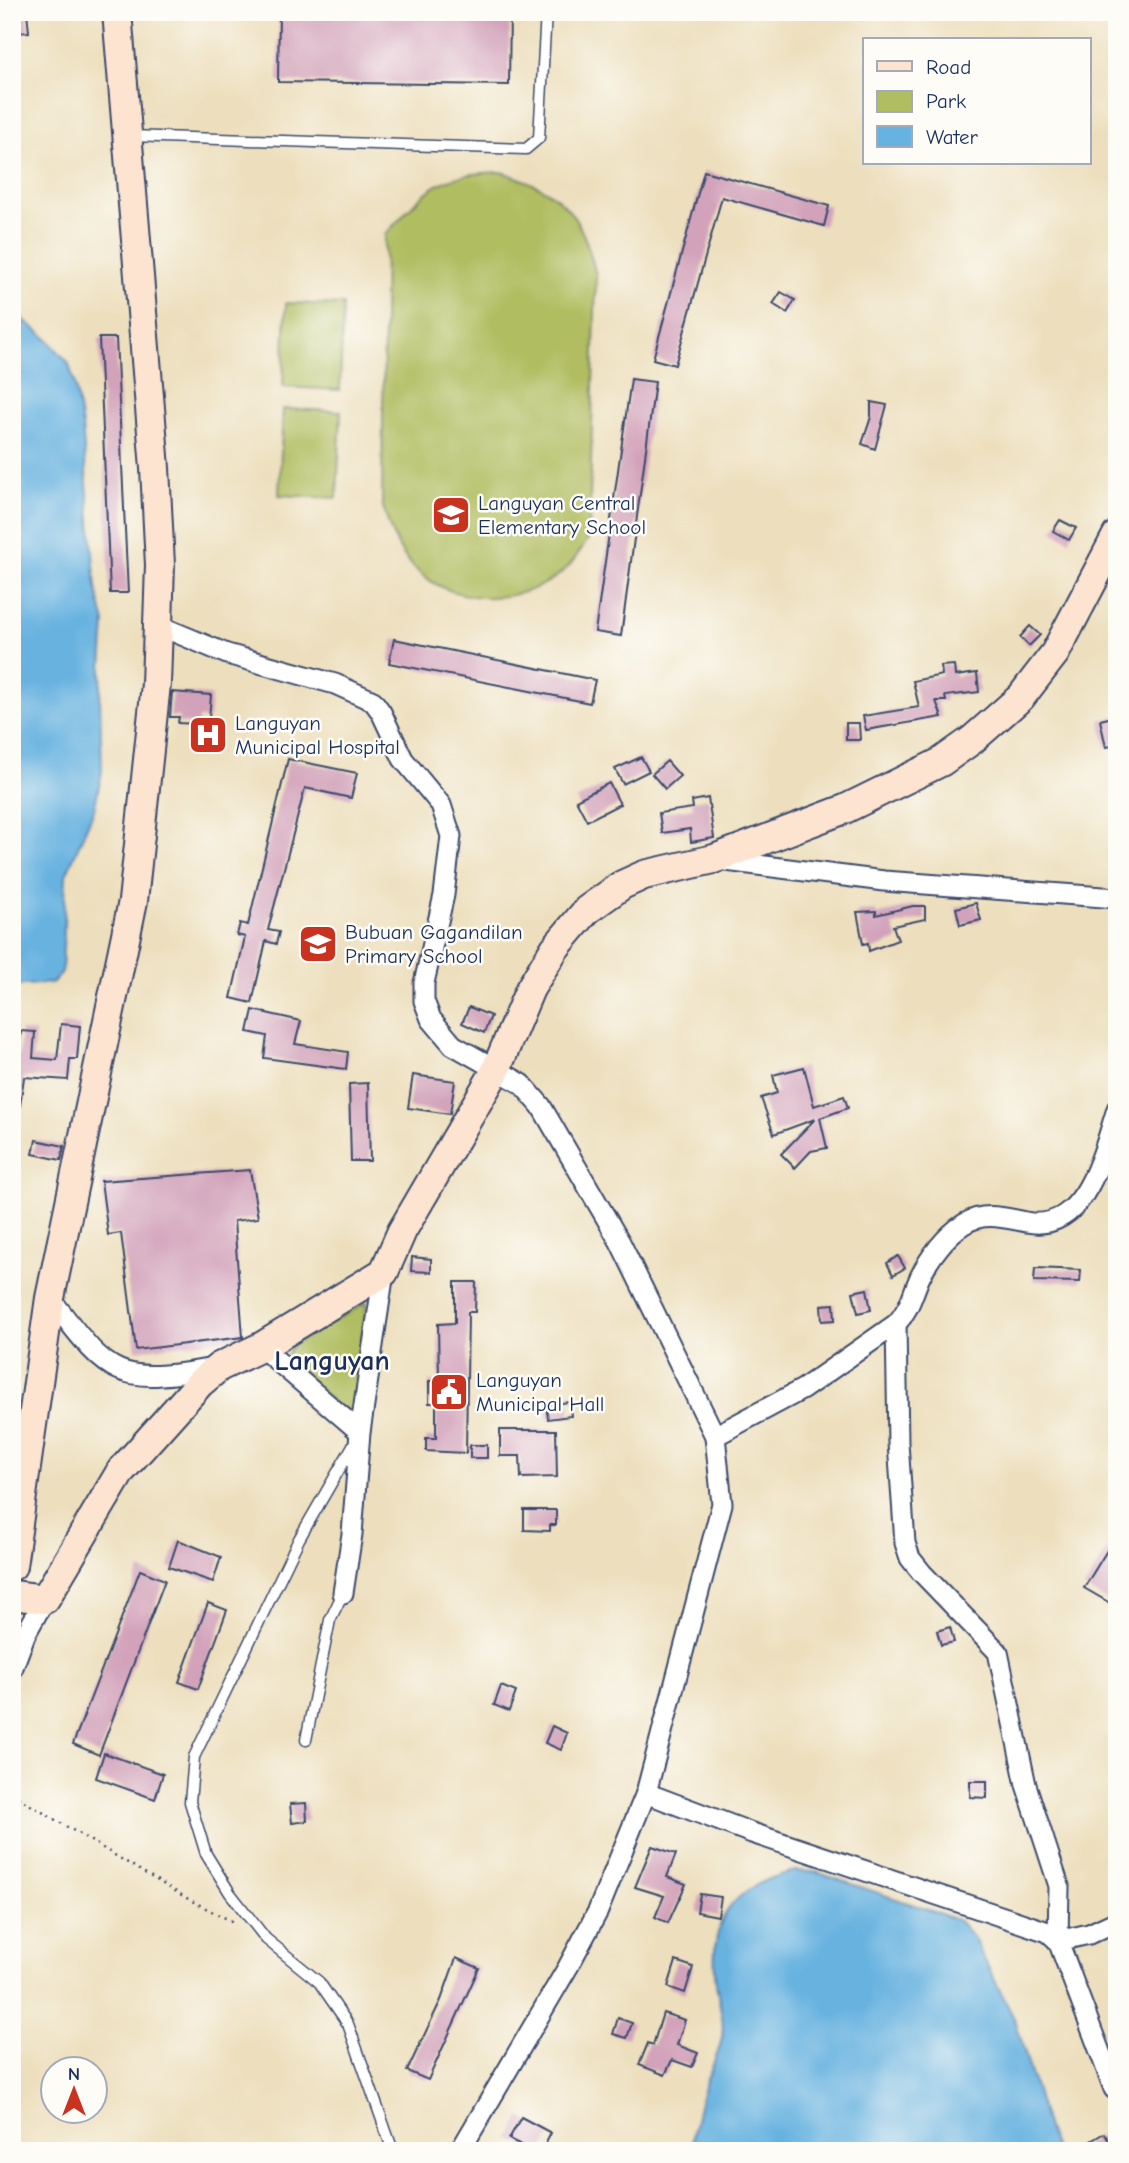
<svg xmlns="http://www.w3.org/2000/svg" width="1129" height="2163" font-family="'Comic Neue',sans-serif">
<rect width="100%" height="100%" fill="#fdfcf7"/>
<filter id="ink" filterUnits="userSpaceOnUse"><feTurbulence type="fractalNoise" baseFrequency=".0143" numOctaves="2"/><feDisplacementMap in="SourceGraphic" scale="14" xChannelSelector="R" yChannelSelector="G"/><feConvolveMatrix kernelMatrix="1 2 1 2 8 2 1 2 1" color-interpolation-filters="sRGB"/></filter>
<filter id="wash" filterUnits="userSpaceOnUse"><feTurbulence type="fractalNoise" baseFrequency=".00686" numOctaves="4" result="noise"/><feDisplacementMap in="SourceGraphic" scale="28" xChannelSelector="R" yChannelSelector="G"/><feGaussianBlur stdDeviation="1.57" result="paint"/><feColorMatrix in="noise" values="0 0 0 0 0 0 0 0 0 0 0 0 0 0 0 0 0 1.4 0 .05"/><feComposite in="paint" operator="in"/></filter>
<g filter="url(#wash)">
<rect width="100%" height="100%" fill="#eddfbd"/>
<g fill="#b0bd60" stroke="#66765f" stroke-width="2">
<path d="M502,172C563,192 581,212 596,275L589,538C582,548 575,560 567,568C524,608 446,608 408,561C394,543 388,524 382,503L385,235C428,188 436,174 502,172Z"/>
<path d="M286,303L343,305L340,390L283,387Z"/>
<path d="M283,409L341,411L337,498L279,495Z"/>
<path d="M367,1302L352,1410L338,1408L287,1355L291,1346Z"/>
</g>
<g fill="#67b2e0" stroke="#41709f" stroke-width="2">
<path d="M12,310L45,337L68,362L74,381L82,425L96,587L105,623L100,699L102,772L94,810L66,875L62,972L52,983L12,986Z"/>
<path d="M795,1871L816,1872L944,1915L959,1921L973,1937L1016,2022L1047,2129L1056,2151H691C694,2129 697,2108 704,2087C710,2070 719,2055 722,2037C725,2019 718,2001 716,1983C708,1919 732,1886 795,1871Z"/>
</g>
<g id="blocks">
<g fill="#d2a2ba">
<path d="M12,12H27L29,32L12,33Z"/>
<path d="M279,12H510L509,85L278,82Z"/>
<path d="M704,171L829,206L824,226L722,197L675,365L653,359Z"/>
<path d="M781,292L795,300L787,313L773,304Z"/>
<path d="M99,338H116L128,593H110Z"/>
<path d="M631,379L655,382L621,636L595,632Z"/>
<path d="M871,402L887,405L875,449L862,444L871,417Z"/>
<path d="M1060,520L1076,528L1069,540L1053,531Z"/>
<path d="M1030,626L1040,635L1029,646L1020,637Z"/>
<path d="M394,639L595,680L590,703L389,663Z"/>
<path d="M954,665L955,676L977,673L979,692L945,696L946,701H936L942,717L866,730L863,716L919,707L913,681L942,675L941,666Z"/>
<path d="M172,692L211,695L209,719L198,718V724L178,723L179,717H170Z"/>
<path d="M1117,716V745L1106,747L1100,720Z"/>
<path d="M846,723H859L860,740H846Z"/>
<path d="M641,757L649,771L623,784L615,769Z"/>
<path d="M288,759L357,773L351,798L305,788L268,930L279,932L276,944L266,941L252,1003L231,998L245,937L237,935L240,923L248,925Z"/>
<path d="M667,761L680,776L665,789L652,774Z"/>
<path d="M609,783L620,804L587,821L576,800Z"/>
<path d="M708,798L714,838L691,842L690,829L662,833L659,813L693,808L692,801Z"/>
<path d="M976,903L981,920L960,925L956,908Z"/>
<path d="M913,906H925V919L893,926L898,940L869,951L868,943L863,944L857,912L876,911V915Z"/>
<path d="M469,1007L491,1016L484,1033L462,1023Z"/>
<path d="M253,1010L301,1021L295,1044L348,1052L346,1069L264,1058L267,1036L248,1032Z"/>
<path d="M61,1024L80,1026L77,1059H70L68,1080L24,1077L20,1106L12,1105V1054L19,1056L21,1031L35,1032L33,1058L57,1060Z"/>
<path d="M804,1067L814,1106L844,1096L848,1108L820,1118L827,1148L811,1151L795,1168L781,1154L815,1119L774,1134L761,1098L777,1093L773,1075Z"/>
<path d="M413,1075L455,1081L450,1114L408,1108Z"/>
<path d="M368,1083L370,1161H351L349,1084Z"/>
<path d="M36,1140L64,1146L61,1160L33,1154Z"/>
<path d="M250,1170L258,1218L234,1221L243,1337L136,1350L121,1233L108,1235L101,1181Z"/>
<path d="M898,1256L905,1268L893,1275L887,1263Z"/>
<path d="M412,1257L431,1259V1272L411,1271Z"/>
<path d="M1035,1268L1081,1270L1080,1282L1034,1281Z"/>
<path d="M455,1282H476L475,1312H468L466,1453L426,1451V1438H436V1403H429V1381H439L438,1324L455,1323Z"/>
<path d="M867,1289L871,1310L858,1313L853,1292Z"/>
<path d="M834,1304L835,1320L822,1321L821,1305Z"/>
<path d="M569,1402L571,1416L548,1419L546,1405Z"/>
<path d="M500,1430H556L557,1477L521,1478L520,1456H500Z"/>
<rect x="470" y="1445" width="17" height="13"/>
<path d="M524,1510H556V1525H550V1531L524,1530Z"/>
<path d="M1117,1534V1607L1084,1588Z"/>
<path d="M178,1540L221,1557L213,1582L169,1567Z"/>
<path d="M140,1570L165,1580L99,1755L73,1744Z"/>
<path d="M208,1603L227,1610L198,1689L179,1682Z"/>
<path d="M950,1627L954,1642L941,1645L937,1631Z"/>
<path d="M501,1686L516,1692L509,1711L494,1705Z"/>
<path d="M552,1726L567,1733L561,1750L545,1743Z"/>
<path d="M104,1753L163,1774L155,1799L96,1778Z"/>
<path d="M970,1781H987V1798L970,1797Z"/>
<path d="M306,1803L307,1821L292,1823L290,1804Z"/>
<path d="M652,1846L676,1854L667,1877L686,1884L668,1923L655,1917L664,1896L635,1887Z"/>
<path d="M700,1894L721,1897L718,1916L697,1912Z"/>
<path d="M456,1958L479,1968L428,2080L407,2071L441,2000Z"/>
<path d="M676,1961L693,1967L685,1993L668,1987Z"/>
<path d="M663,2013L685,2020L677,2045L698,2053L692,2067L672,2060L665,2075L639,2065L648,2043L653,2045Z"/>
<path d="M618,2018L632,2023L627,2038L613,2034Z"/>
<path d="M521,2117L551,2133L542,2151H533L509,2139Z"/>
<path d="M1104,2133L1115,2151H1074Z"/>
</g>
</g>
</g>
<g filter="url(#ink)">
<use href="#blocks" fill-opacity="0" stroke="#3a496c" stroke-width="2"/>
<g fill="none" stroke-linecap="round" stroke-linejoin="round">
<g stroke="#3a496c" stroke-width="13">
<g id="lane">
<path d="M130,136L526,149L539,138L546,12"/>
<path d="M355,1442L299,1539L194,1757L190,1802L206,1854L230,1893L266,1939L319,1982L348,2024L393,2151"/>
<path d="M306,1740L330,1620L343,1593"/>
</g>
</g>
<g stroke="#3a496c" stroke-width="23">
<g id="street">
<path d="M160,626L227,654L335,684L373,701L381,712L403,759L441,805L451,836L444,895L424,983V1001L431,1019L453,1045L522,1084L541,1106L620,1242L715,1436L722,1504L646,1793L628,1837L598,1911L568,1967L460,2151"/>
<path d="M718,860L884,881L1117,898"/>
<path d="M50,1298C110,1375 113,1386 214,1368"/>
<path d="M896,1324L898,1443L905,1543L910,1558L922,1573L998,1652L1026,1785L1059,1886L1058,1941L1114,2089"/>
<path d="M261,1347L360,1432"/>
<path d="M715,1436L803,1389L896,1324C910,1309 912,1295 920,1277C929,1258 946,1235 964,1224C984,1211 1005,1218 1026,1222C1086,1234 1103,1152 1117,1109"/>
<path d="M343,1593L352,1534L360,1432L384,1272"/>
<path d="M12,1670L25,1635L45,1599"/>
<path d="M646,1793L752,1833L1048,1932L1058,1941"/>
<path d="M1058,1941L1089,1934L1117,1921"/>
</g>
</g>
<g stroke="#3a496c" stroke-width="32">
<g id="secondary">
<path d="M12,1566L50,1298L133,901L156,684L160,565L155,468L117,12"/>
<path d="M12,1595L45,1599L121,1471L200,1383L219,1367L261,1347L384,1272L402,1231L495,1072L530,989L555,948L587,910L622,885L644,875L714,859L845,809L941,762L972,740L1021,697L1055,653L1117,535"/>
</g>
</g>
<path stroke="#3a496c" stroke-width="2.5" stroke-dasharray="2 5" stroke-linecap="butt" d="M12,1794L190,1900L235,1923"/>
<use href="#lane" stroke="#fff" stroke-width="10"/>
<use href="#street" stroke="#fff" stroke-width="19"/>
<use href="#secondary" stroke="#fde4d1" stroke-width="28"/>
</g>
</g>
<defs>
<g id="school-square" transform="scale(2.0125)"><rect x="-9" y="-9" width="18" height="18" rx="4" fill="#c8321e" stroke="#fdfcf7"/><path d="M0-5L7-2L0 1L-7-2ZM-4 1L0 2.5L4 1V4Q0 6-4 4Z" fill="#fff"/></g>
<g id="hospital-square" transform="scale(2.0125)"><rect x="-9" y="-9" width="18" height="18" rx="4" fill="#c8321e" stroke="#fdfcf7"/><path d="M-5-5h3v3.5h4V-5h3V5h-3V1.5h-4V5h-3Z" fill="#fff"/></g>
<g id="civic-square" transform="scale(2.0125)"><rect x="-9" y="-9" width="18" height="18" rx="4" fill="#c8321e" stroke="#fdfcf7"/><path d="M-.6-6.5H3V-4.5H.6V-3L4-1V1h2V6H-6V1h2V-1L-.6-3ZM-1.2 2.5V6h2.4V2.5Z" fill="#fff"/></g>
</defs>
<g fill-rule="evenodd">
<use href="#school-square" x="451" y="515"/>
<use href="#hospital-square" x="208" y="735"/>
<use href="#school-square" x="318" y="944"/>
<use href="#civic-square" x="449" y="1392"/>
</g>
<g text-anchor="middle" stroke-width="5" stroke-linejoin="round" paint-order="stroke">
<g font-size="21" fill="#1b2f5e" stroke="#fdfcf7" text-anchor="start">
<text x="478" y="510">Languyan Central<tspan x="478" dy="24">Elementary School</tspan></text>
<text x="235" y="730">Languyan<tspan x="235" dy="24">Municipal Hospital</tspan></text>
<text x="345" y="939">Bubuan Gagandilan<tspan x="345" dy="24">Primary School</tspan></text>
<text x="476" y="1387">Languyan<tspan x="476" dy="24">Municipal Hall</tspan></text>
</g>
<g font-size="28" font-weight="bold" fill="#1b2f5e" stroke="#fdfcf7">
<text x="332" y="1370">Languyan</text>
</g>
</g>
<rect width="1129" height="2163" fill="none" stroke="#fdfcf7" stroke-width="42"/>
<rect x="863" y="38" width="228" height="126" fill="#fdfcf7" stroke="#a3aaba" stroke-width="2"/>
<rect x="877" y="61" width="35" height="10" fill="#fde4d1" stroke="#a3aaba" stroke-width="2"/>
<text x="926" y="74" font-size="21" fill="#1b2f5e">Road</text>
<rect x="877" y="91" width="35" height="21" fill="#b0bd60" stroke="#a3aaba" stroke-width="2"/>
<text x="926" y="108" font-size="21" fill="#1b2f5e">Park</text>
<rect x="877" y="126" width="35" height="21" fill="#67b2e0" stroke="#a3aaba" stroke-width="2"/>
<text x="926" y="144" font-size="21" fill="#1b2f5e">Water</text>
<g transform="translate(74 2090)"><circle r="33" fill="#fdfcf7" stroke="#a3aaba" stroke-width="2"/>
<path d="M0-5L12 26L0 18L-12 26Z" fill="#c8321e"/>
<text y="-10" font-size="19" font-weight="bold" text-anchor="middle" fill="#1b2f5e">N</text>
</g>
</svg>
